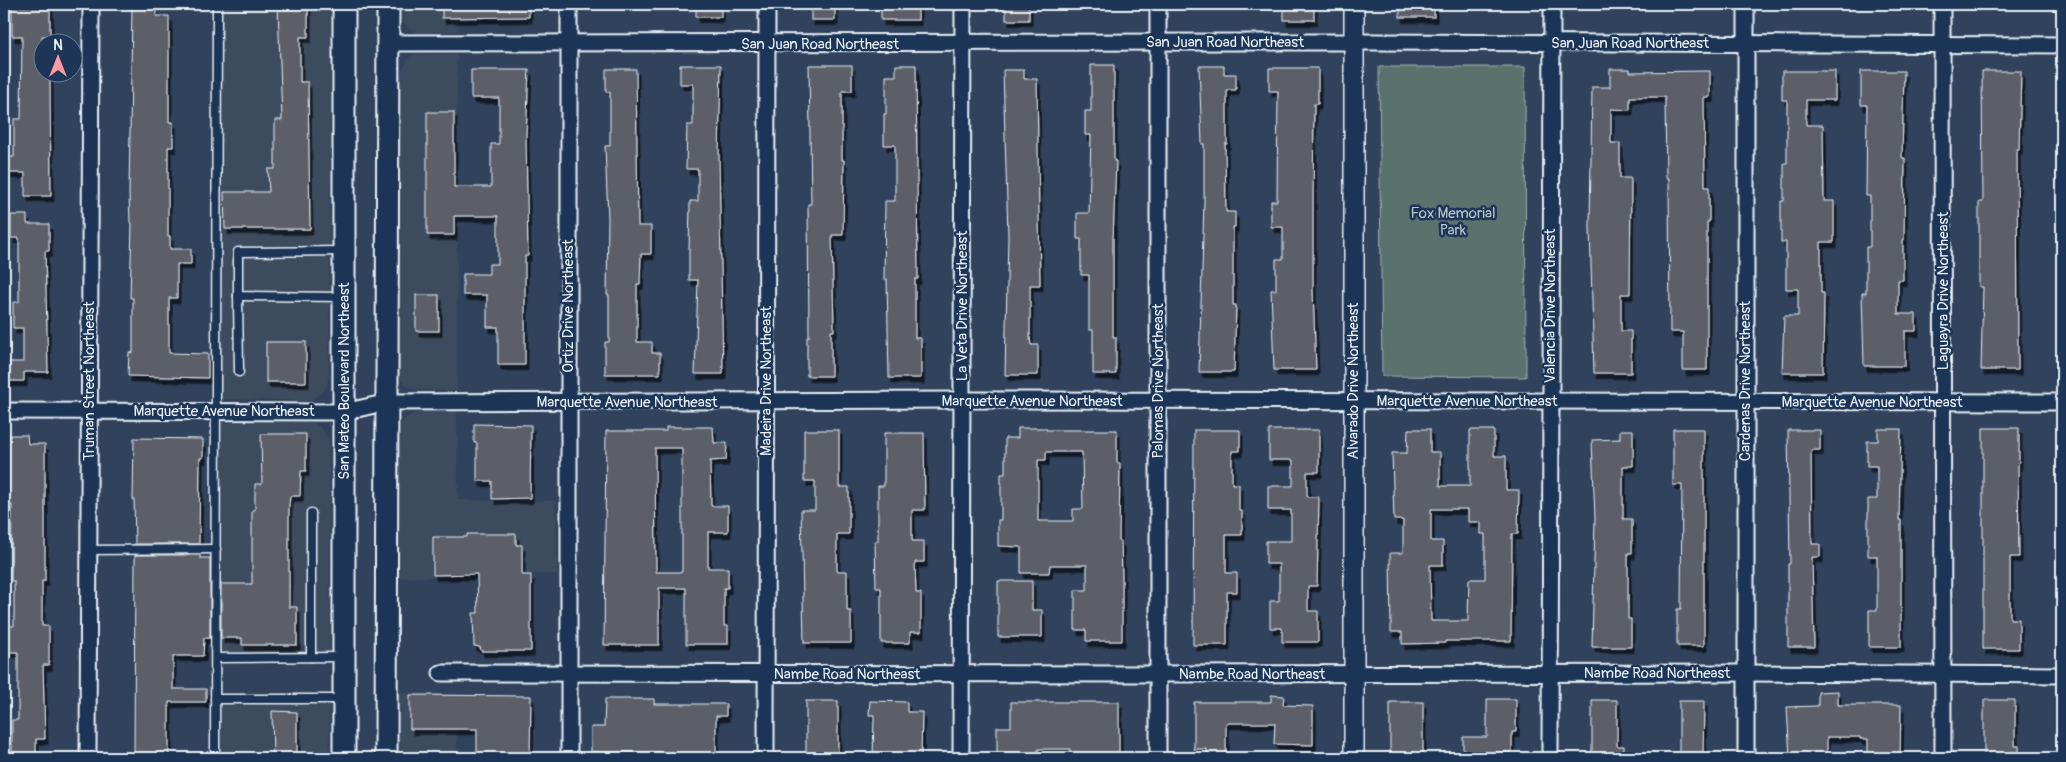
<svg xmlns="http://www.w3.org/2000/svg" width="2066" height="762" font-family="Pangolin,sans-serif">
<defs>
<filter id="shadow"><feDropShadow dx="3" dy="5.5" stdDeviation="0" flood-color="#0009"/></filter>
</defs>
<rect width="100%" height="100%" fill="#30425c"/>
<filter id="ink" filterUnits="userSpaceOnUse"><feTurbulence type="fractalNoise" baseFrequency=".02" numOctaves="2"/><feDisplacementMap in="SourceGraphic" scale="10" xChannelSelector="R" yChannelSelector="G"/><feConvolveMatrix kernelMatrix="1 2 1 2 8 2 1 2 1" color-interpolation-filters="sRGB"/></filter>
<g filter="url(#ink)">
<g fill="#3e4b5f">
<path d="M212,4H331L329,378L325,390L310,401L214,399Z"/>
<path d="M399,4H459V31L418,33L409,29L402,21Z"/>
<path d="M418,54H457V391L418,390L408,387L401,379L398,363V77L410,56Z"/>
<path d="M420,412H457L458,500L556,501L557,574H458V576L398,578V441L402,422L411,415Z"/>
<path d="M301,422L314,423L322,429L329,441L330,654H212L213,423Z"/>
<path d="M399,693L457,694V758H399Z"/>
<path d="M330,705L329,758H211L212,706Z"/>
</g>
<path fill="#5a726e" stroke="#a1b2b3" d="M1379,67H1525L1526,377L1382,376Z"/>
<g fill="#5d5f67" stroke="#e8f1f8" fill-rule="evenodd" filter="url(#shadow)">
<path d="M442,4H529V17L442,18Z"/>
<rect x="696" y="4" width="25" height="13"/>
<rect x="811" y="4" width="24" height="16"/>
<rect x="881" y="4" width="37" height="16"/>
<rect x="1006" y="4" width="23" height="16"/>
<rect x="1284" y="4" width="30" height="16"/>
<rect x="1400" y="4" width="34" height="13"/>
<path d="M12,6H50V36H42V72H49L50,81L51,196H25V173H4V157H14V119H21L22,36H12Z"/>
<path d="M278,6H308V37H300V82H308L310,229H225L224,192H269L268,169H275V120H282Z"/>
<path d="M132,8H156V16H169V122H173V147H168V236H170V249H191V264H177V298H169V353L208,354V378L128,376L129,352L133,353V298H130L132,223H130L129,193Z"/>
<path d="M680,65H721L719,156L723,374H695L698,280H689V251L690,201H698V169H686L687,125H693V84H680Z"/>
<path d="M809,65H852V91H842V160H844L843,235H832L834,331H831V376H807V337H809L808,204H811Z"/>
<path d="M896,65H916L918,279H915V338H921V378H889L887,279H884L885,201H895V145H884V114H886V76H896Z"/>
<path d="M1091,65H1114V161H1116L1113,239V337H1116V374H1093V330H1089V275H1081V239H1077V213H1089L1091,135H1085V111H1091Z"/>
<path d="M1199,66H1224V74H1236V90H1227V144H1225L1226,212H1235V227H1233V305H1236L1234,372H1199L1204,201V144H1202Z"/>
<path d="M1269,68H1318V104H1314L1313,201V290L1316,370H1274L1271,290H1276V259H1283V227H1271V201H1277L1278,91H1269Z"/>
<path d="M606,69H636L638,226H651V254H641L640,284H637V342H652V353H660V374H605V342H609V295H607L608,218L605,146H610V92H606Z"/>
<path d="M1610,69H1630V72L1710,71V97H1704L1705,187H1709V222H1707V370H1683V332H1670L1669,178H1666L1665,97H1630V110L1611,109V143H1620V178H1631L1630,294H1621V331H1631V373H1594L1590,227L1592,87H1610Z"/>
<path d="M471,70H529L526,136L528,256H525V365H498V327H487V295H463V274H489V264H498V216H454V235H427V112H454V187H491V144H499V98H471Z"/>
<path d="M1003,70H1024V79H1037L1040,285H1030V338L1031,345H1038V375H1005L1008,235Z"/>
<path d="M1782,71H1835V100H1806V125H1823L1824,201H1834V242H1821V293H1824L1823,373H1782L1784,316H1798V289H1786V242H1781V201H1784V163H1787V100H1782Z"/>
<path d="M1861,71H1904L1902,158H1905L1904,240H1903V280H1898V314H1916V331H1905V366H1864L1862,293H1866V247H1870V196H1866L1867,105H1861Z"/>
<path d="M1982,71H2021L2019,149H2017L2018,370H1981L1983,287H1979V202H1983Z"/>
<path d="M11,215H27V224H49V251H45L48,372H24V381H4V362H23V328H13V302H19V238H11Z"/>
<rect x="416" y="295" width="23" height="36"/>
<rect x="266" y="342" width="40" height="40"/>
<path d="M474,424L531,425L530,498L492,499V481H477V443H474Z"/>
<path d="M666,427H713L714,443H727L726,460L710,461L711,506H728V532H708V568H728V588H724V626H728V644H686V588H659V645H604L606,431H666ZM655,448H682V572H656Z"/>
<path d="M1018,428H1046V430H1117V463H1120L1119,541H1121L1122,577V641H1086V630H1075V590H1087V565H1050L1049,573H1021V547L998,546V520H1001V474H1005V438H1018ZM1046,452H1082L1083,509H1073V521H1038V460H1046Z"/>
<path d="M1983,428H2019V463H2018L2019,557H2010V619H2019V649H1983Z"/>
<path d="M1408,429H1430V452H1440V486H1470V430H1494V456H1506V490H1519L1518,534H1512L1511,641H1445V643L1402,644V632H1391L1390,553H1403V520H1394L1392,453H1407ZM1431,509H1468V522H1481V534H1485V579H1469L1468,621H1431L1430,565H1443V541H1431Z"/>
<path d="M1673,429H1704V646H1677V609H1681L1682,485H1673Z"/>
<path d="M1878,429H1901L1899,520H1901V647H1869V610H1877V556H1868V499H1877V466H1867V441H1878Z"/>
<path d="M804,430H839V487H849V534H837V571H847V611H851V643H804L801,510H815V481H804Z"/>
<path d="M1194,430H1240V451H1232V484H1239V511H1242V535H1226V573H1237V592H1227V645H1193Z"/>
<path d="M1269,430H1319V472H1307V497H1319L1317,586H1308V611H1318V642H1282V628H1270V601H1279V564H1266V541H1291V510H1268V486H1293V460H1269Z"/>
<path d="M1620,430H1633V466H1623V519H1632V553H1628V619H1631V647H1592L1595,519L1592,440L1620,439Z"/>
<path d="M1788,430H1820V450H1811L1812,544H1820V557H1812L1814,647H1788V564H1790Z"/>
<path d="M884,433H924L925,510H912V541H924V562H915L916,593H921V632H910V643H881V588H876L875,541H878V486H884Z"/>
<path d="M261,434H306V471H301L300,496H290L289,506V607H297V645H242V638H221V584H252V510H255V484H262Z"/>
<path d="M4,435H27L28,444H45V581H42V626H49V665H43L45,739H36V758H12V720H18V652H9V626H14V581H11L12,505H4Z"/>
<path d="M134,438L203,439V458H200L199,544H135L134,499H133Z"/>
<path d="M467,534H516V545H522V575H531V651H481L480,647L474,646L473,613H478L477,574L433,575V537H467Z"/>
<path d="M135,555H200V558H210V638H204L203,656H173V689H206V702H169V756H165V758H134Z"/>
<path d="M998,581H1032V610H1042V637H998Z"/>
<path d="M1838,691V705H1901L1900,758H1868V739H1860V737H1827V758H1790L1787,707L1818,706V692Z"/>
<path d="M410,695L531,696L530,758H477V729H410Z"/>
<path d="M1271,695L1284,696L1283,705L1313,706V745L1274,744L1275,723H1226V758H1207V749H1194V702H1271Z"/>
<path d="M605,699H654V704H726V716H716V758H669V752H591V727H604Z"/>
<path d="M1487,699H1516V732H1512V752H1487V758H1463V737H1487Z"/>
<path d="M1592,700H1617V746H1624V758H1592Z"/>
<path d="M1984,700H2015V746H2019V758H1984Z"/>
<rect x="806" y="701" width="32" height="57"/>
<path d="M870,701L907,702V712H922L921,758H873L874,715H869Z"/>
<path d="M1679,701H1704L1703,758H1679Z"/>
<path d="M1011,702H1119V758H1070V749H1038V758H997V727H1011Z"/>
<rect x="1390" y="702" width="33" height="56"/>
<path d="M272,711L297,712V758H273Z"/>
</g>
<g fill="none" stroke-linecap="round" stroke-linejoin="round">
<g stroke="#e8f1f8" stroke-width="11">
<g id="service">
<path d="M342,251L238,252V296L343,297"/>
<path d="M238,296L239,372"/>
<path d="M89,550L216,549"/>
<path d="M311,657V513"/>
<path d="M216,658L341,657"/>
<path d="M215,699H342"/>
<path d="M215,758L217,4"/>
</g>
</g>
<g stroke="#e8f1f8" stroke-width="19">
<g id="minor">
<path d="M569,4V758"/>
<path d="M1746,4V758"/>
<path d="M1942,4L1943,758"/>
<path d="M388,43L1377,42L2062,45"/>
<path d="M4,411L344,412L388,402L962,400L2062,402"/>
<path d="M441,673L1141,674L1746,673L2062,675"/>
<path d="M88,758L91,4"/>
<path d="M766,758L767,4"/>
<path d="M961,758L963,4"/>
<path d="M1158,758V4"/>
<path d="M1550,758L1552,4"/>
</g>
</g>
<g stroke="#e8f1f8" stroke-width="22">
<path id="tertiary" d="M1354,4V758"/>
</g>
<g stroke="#e8f1f8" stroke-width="25">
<g id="secondary">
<path d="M344,758V4"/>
<path d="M386,758L388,4"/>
</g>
</g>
<use href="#service" stroke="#1d3557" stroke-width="8"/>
<use href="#minor" stroke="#1d3557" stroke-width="15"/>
<use href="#tertiary" stroke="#1d3557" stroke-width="19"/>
<use href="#secondary" stroke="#1d3557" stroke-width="21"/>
</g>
</g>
<g text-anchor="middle" stroke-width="5" stroke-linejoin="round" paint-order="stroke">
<g font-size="15" fill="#e8f1f8" stroke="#1d3557">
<text x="1225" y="47">San Juan Road Northeast</text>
<text x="1630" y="48">San Juan Road Northeast</text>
<text x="820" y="49">San Juan Road Northeast</text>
<text transform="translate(1943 291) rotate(-90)" y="5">Laguayra Drive Northeast</text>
<text transform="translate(568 306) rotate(-90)" y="5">Ortiz Drive Northeast</text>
<text transform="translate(962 306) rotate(-90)" y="5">La Veta Drive Northeast</text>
<text transform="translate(1550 306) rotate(-90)" y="5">Valencia Drive Northeast</text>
<text transform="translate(89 381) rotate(-90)" y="5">Truman Street Northeast</text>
<text transform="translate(344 381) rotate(-90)" y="5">San Mateo Boulevard Northeast</text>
<text transform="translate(766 381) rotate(-90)" y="5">Madeira Drive Northeast</text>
<text transform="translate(1158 381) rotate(-90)" y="5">Palomas Drive Northeast</text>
<text transform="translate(1353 381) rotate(-90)" y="5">Alvarado Drive Northeast</text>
<text transform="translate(1745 381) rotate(-90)" y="5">Cardenas Drive Northeast</text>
<text x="1032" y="406">Marquette Avenue Northeast</text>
<text x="1467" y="406">Marquette Avenue Northeast</text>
<text x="627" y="407">Marquette Avenue Northeast</text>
<text x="1872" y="407">Marquette Avenue Northeast</text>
<text x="224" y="416">Marquette Avenue Northeast</text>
<text x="1657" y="678">Nambe Road Northeast</text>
<text x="847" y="679">Nambe Road Northeast</text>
<text x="1252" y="679">Nambe Road Northeast</text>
</g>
<g font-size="15" fill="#b6c5c8" stroke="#1d3557">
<text x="1453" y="218">Fox Memorial<tspan x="1453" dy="17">Park</tspan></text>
</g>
</g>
<rect width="2066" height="762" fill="none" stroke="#1d3557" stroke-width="20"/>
<rect x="10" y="10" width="2046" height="742" fill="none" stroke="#e8f1f8" stroke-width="2" filter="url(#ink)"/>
<g transform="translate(58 58)"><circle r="24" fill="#1d3557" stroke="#6e8097"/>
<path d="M0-4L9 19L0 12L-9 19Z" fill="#ff9aa2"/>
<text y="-8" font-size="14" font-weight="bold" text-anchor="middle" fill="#e8f1f8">N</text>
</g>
</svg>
